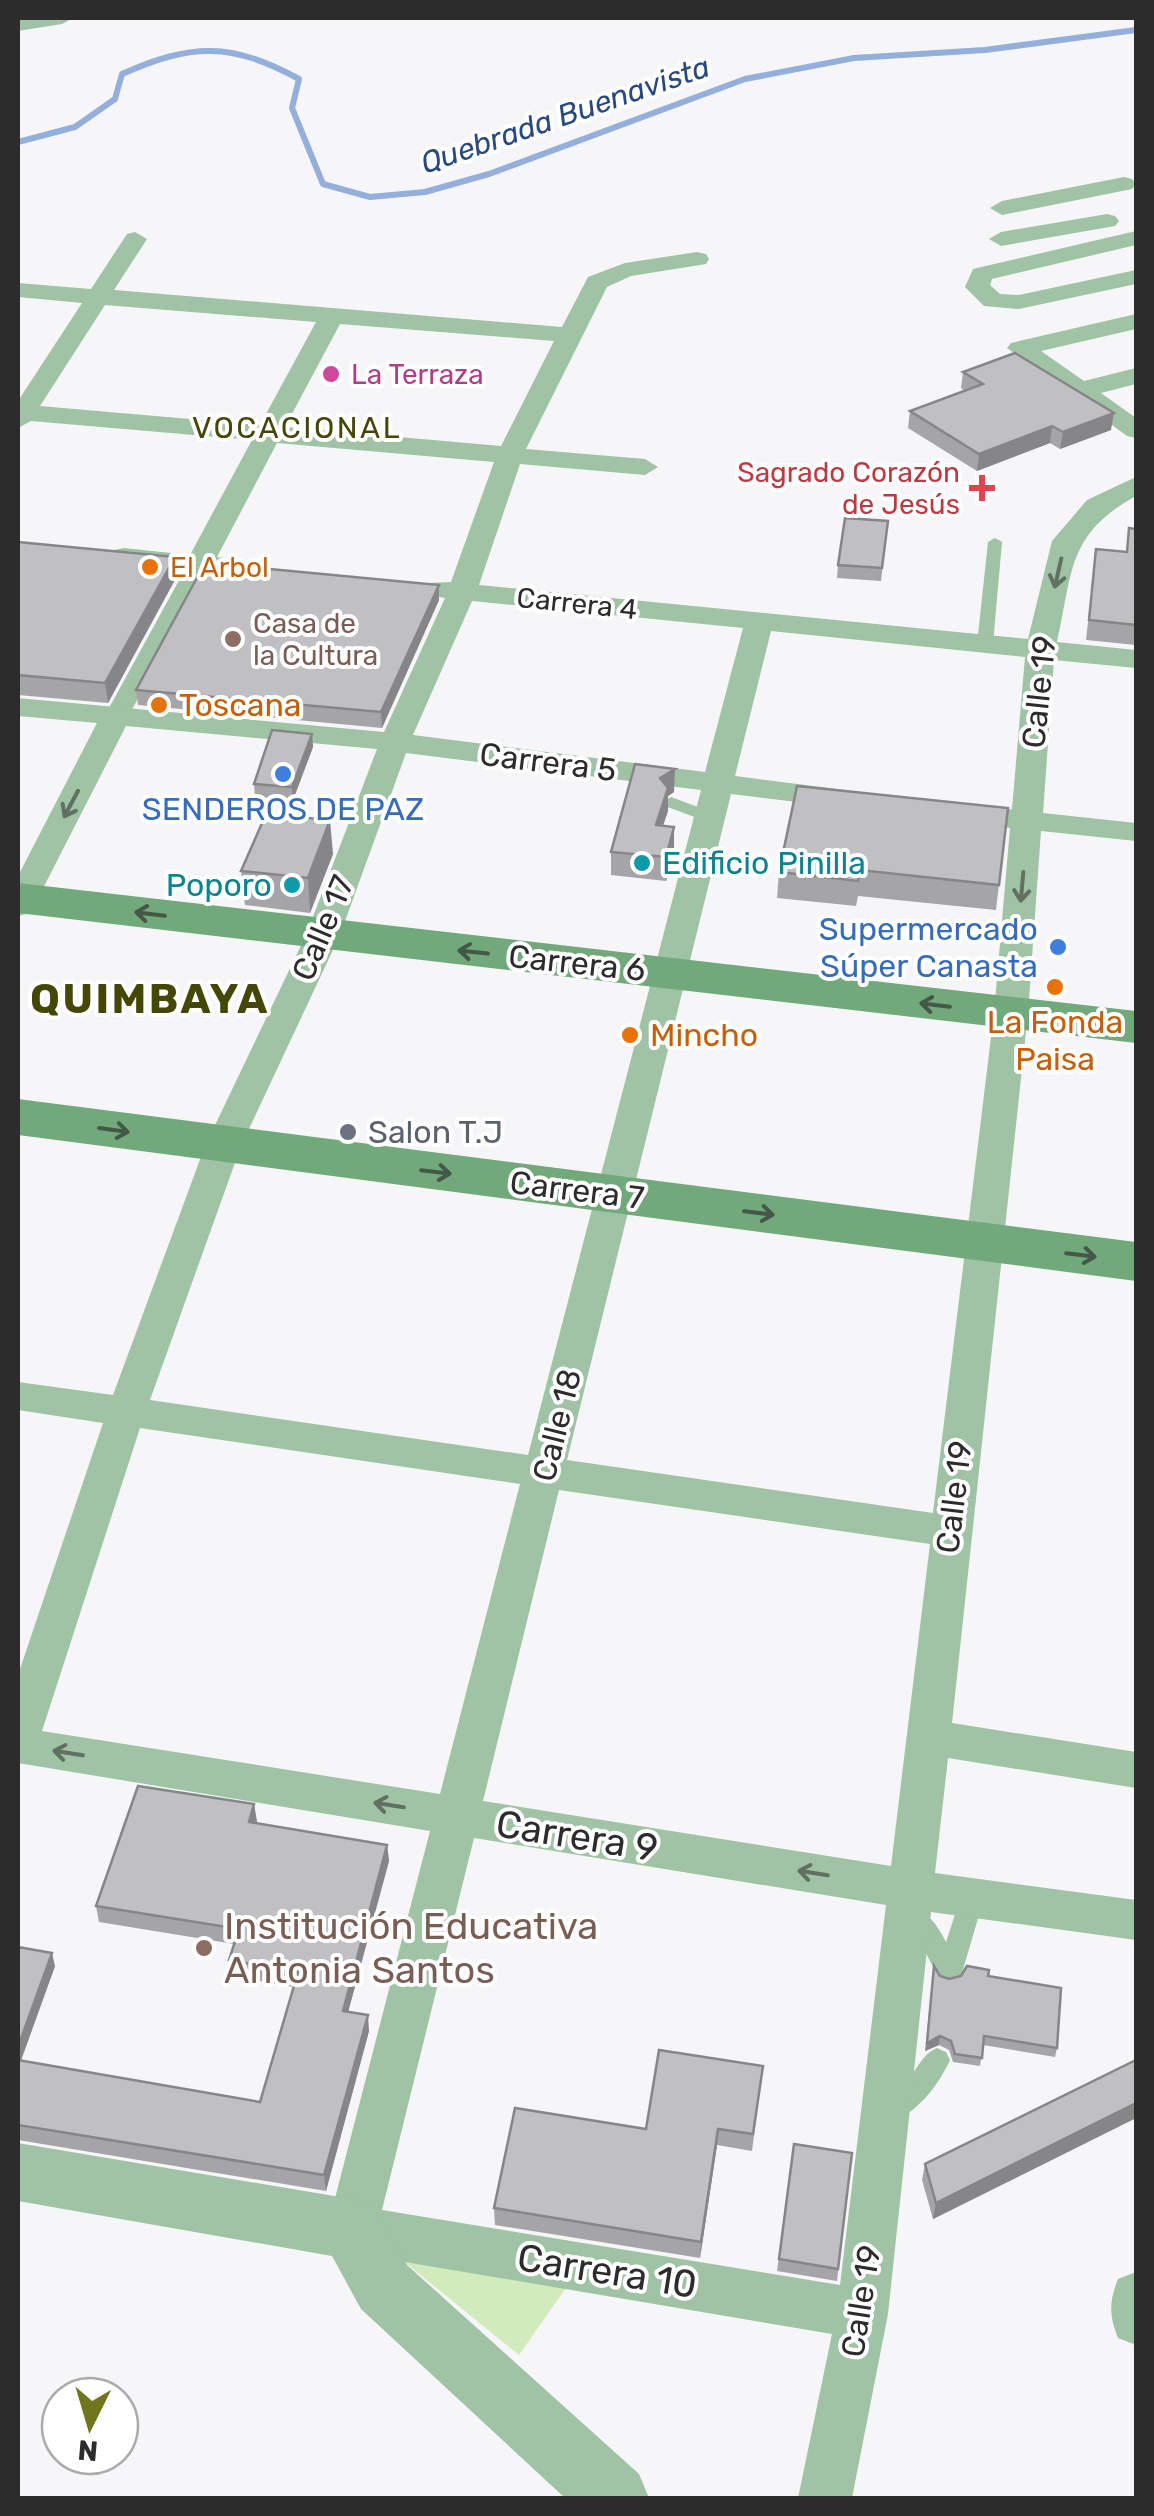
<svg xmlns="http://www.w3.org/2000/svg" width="1154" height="2516" font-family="Rubik,sans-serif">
<rect width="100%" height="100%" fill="#f6f6f8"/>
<path fill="#d1ebbc" d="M402,2260L570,2282L519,2355Z"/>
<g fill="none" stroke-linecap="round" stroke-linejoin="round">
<path stroke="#94afdb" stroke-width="6" d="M18,142L75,127L115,99L122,74C192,43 231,42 299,79L292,108L323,184L370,197L425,192L489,174L745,79L854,58L985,50L1136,30"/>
<g fill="#9fc3a4" fill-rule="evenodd">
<path d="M995,538L1002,542L993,644L985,649L977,644L988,542Z"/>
<path d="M671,797L714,813L716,817L708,822L665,806L663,802Z"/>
<path d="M972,1887L981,1890L984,1898L962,1973L958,1981L949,1984L940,1981L921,1943L900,1918L903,1910C924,1903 938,1926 946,1942L963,1890Z"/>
<path d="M937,2048L946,2052L950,2060C938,2086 917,2113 890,2123L881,2119L877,2111C882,2099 892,2095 902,2087C915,2075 920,2055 937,2048Z"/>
</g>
<path fill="#9fc3a4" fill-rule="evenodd" d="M199,557L210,564L128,717L116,724L107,722L104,717L188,564Z"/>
<g fill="#9fc3a4" fill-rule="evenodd">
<path d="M73,18L62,24L18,31V19Z"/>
<path d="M1124,177L1132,179L1136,184L1132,189L1002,215L990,208L1002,201Z"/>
<path d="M1107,214L1115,216L1119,221L1115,226L1001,246L989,239L1001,232Z"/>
<path d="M1136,231V245L992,279L990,285L1000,294L1019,295L1136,270V284L1019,309L984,306L965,287L973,269Z"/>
<path d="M135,232L147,239L114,290L562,327L588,277L625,263L697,252L706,254L709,259L706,264L631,276L607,287L526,449L645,459L658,467L645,475L520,464L479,585L1028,639L1052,541L1087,500L1136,477V496C1067,534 1073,571 1057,642L1136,650V668L1054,660L1043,813L1136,823V841L1041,831L1028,1013L952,1723L1136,1752V1788L948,1758L935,1873L1136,1900V1940L931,1912L888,2314L852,2498H798L832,2334L352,2253L334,2246L327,2229L430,1831L18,1763V1675L103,1423L18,1410V1382L113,1395L205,1146L306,935L377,749L126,726L34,906L30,913L18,916V876L97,723L18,716V698L384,732L445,598L428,595L424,589L428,583L451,582L494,462L277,443L217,557L264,564L268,570L264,576L254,579L114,562L110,556L114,550L124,548L190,555L252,440L31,421L18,428V401L82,303L18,297V283L91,289L127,234ZM105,305L316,322L260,425L40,406ZM340,324L554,341L501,446L285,427ZM472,601L743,628L705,772L413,735ZM771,631L1025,657L1012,809L993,811L988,818L993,825L1010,828L994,1013L933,1513L567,1460L731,794L845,808L856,806L861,799L856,792L845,790L735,776ZM406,753L701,790L528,1455L150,1400L241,1146L340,935ZM140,1428L520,1484L440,1794L42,1731ZM559,1490L930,1544L891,1866L483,1801ZM474,1838L886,1905L840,2285L382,2210Z"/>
<path d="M1136,314V329L1041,351L1084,381L1136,368V384L1101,393L1136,418V438L1127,436L1007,348L1011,343Z"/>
<path d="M1136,2272V2345L1118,2338C1109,2316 1109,2301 1118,2279Z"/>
</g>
<path fill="#9fc3a4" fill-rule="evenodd" d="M18,2143L352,2199L375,2208L407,2265L639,2474L649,2498H565L361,2309L332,2256L18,2201Z"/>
<g fill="#72a97b" fill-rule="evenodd">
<path d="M18,883L1136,1011V1043L18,913Z"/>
<path d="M18,1099L1136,1242V1281L18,1135Z"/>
</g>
</g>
<g fill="#a5a5a7">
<path d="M963,372L1111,430L1060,449L1050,443L977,471L908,428L910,411L965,391L961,388Z"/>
<path d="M888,521L881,581L837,578L838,565Z"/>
<path d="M1129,528L1136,529V645L1086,640L1096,549L1126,552Z"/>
<path d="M18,542L175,557L177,576L108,703L18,695Z"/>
<path d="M439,600L382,728L138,705L136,690Z"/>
<path d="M312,734L313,747L293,800L255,797L254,784Z"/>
<path d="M635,764L674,792L668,796V811L663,826L674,850L666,881L611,875V852Z"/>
<path d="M1008,808L996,910L858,896L856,906L777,898L779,872Z"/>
<path d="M333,854L310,913L245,905L241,871Z"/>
<path d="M254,1804L256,1823L387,1845L389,1861L348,2012L369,2031L326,2191L18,2140V1947L55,1966L21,2061L260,2102L294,1987L232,1976L229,1960L234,1944L99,1922L96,1906Z"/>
<path d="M933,1975L949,1979L988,1976L1057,2048L1055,2057L983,2045L980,2066L953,2062L949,2050L939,2045L925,2051Z"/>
<path d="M1136,2060V2118L933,2219L922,2180L925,2164Z"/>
<path d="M763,2066L752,2151L717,2145L700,2258L495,2225L494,2208Z"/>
<path d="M794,2144L852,2153L837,2281L777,2271Z"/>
</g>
<g fill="#868688">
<path d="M1114,413L1111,430L1060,449L1063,432Z"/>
<path d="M1052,426L1050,443L977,471L979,454Z"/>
<path d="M175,557L177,576L108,703L105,683Z"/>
<path d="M439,585V600L382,728L381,712Z"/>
<path d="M312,734L313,747L293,800L292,787Z"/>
<path d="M675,769L674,792L668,796V811L655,848L660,778Z"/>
<path d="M330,820L333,854L310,913L308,878Z"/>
<path d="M674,827V850L666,881V857Z"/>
<path d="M254,1804L257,1821L251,1839L249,1822Z"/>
<path d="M387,1845L389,1861L344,2027L343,2011Z"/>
<path d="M52,1953L55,1966L19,2065L18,2047Z"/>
<path d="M368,2015L369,2031L326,2191L324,2175Z"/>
<path d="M940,2036L939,2045L925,2051L927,2043Z"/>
<path d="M1136,2103V2118L933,2219L936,2203Z"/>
<path d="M718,2129L717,2145L700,2258L701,2242Z"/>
</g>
<g fill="#c0c0c2" stroke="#868688" stroke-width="2.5">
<path d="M1015,353L1114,413L1063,432L1052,426L979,454L910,411L983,384L963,372Z"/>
<path d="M845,518L888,521L882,568L838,565Z"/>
<path d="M1129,528L1136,529V625L1089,620L1096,549L1127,552Z"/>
<path d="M18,542L175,557L105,683L18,675Z"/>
<path d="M205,563L439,585L381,712L136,690Z"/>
<path d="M272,730L312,734L292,787L254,784Z"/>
<path d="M635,764L675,769L660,778L668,788L656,825L674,827L666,857L611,852Z"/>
<path d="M797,786L1008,808L999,885L860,870L858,881L779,872Z"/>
<path d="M266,814L330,820L308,878L241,871Z"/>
<path d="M138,1786L254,1804L249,1822L387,1845L343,2011L368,2015L324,2175L18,2125V2060L260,2102L298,1972L229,1960L239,1929L96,1906Z"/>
<path d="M18,1947L52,1953L18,2047Z"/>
<path d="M934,1966L940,1976L949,1979L961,1976L967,1966L989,1970L988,1976L1061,1988L1057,2048L984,2036L982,2058L955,2054L951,2041L940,2036L927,2043Z"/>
<path d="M659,2050L763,2066L753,2134L718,2129L701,2242L494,2208L515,2108L646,2129Z"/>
<path d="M1136,2060V2103L936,2203L925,2164Z"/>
<path d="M794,2144L852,2153L838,2269L779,2259Z"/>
</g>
<defs><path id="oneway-shaft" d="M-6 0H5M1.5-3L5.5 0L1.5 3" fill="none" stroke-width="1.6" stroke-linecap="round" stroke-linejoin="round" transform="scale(2.5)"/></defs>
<g stroke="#607063">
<use href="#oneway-shaft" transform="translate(1058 573) rotate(103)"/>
<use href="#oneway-shaft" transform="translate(71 804) rotate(118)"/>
<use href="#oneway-shaft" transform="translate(1022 887) rotate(95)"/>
<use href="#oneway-shaft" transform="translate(68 1753) rotate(-171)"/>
<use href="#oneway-shaft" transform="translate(389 1805) rotate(-171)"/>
<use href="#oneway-shaft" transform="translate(813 1873) rotate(-171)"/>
</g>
<g stroke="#445848">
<use href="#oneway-shaft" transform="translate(150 914) rotate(-173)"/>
<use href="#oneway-shaft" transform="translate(473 952) rotate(-174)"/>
<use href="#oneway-shaft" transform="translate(935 1005) rotate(-173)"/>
<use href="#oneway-shaft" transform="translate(114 1130) rotate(8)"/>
<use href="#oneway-shaft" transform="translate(436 1172) rotate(7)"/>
<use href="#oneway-shaft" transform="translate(759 1213) rotate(7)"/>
<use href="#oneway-shaft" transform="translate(1081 1255) rotate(7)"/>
</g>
<circle fill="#d1479c" stroke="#fff" stroke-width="4" cx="331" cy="374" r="10"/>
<path fill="#e0444e" stroke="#fff" stroke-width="4" d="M977 473h10v10h10v10h-10v10h-10v-10h-10v-10h10z"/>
<g fill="#e8710a" stroke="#fff" stroke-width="4">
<circle cx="150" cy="567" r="10"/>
<circle cx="159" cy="705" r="10"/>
<circle cx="1055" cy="987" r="10"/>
<circle cx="630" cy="1035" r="10"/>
</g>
<g fill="#8d6e63" stroke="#fff" stroke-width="4">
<circle cx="233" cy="639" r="10"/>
<circle cx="204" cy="1948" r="10"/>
</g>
<g fill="#3f7fe0" stroke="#fff" stroke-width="4">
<circle cx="283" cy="774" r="10"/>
<circle cx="1058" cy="947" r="10"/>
</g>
<g fill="#0f9aa8" stroke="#fff" stroke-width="4">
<circle cx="642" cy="863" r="10"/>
<circle cx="292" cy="885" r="10"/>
</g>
<circle fill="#6b7280" stroke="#fff" stroke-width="4" cx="348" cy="1132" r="10"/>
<g text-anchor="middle" stroke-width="8" stroke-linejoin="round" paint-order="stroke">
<g font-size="28" fill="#b23c85" stroke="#fff" text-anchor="start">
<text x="351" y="384">La Terraza</text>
</g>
<g font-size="28" fill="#be3a42" stroke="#fff" text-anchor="end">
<text x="960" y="482">Sagrado Corazón<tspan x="960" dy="32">de Jesús</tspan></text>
</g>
<g font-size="28" fill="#c56008" stroke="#fff" text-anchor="start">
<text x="170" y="577">El Arbol</text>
</g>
<g font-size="28" fill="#2c2c2d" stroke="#fff">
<text transform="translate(577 603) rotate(6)" y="10">Carrera 4</text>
</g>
<g font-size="28" fill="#785e54" stroke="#fff" text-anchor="start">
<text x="253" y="633">Casa de<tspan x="253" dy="32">la Cultura</tspan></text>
</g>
<g font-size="30" font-style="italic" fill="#294a81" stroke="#fff">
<text transform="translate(565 115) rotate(-19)" y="10">Quebrada Buenavista</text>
</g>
<g font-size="30" letter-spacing="2.5" fill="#444708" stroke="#fff">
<text x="297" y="438">VOCACIONAL</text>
</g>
<g font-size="32" fill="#2c2c2d" stroke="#fff">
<text transform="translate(1039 692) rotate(-84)" y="11">Calle 19</text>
<text transform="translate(548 762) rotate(7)" y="11">Carrera 5</text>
<text transform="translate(323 928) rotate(-67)" y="11">Calle 17</text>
<text transform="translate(577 963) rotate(6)" y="11">Carrera 6</text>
<text transform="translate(577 1190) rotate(7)" y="11">Carrera 7</text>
<text transform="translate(557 1425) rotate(-76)" y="11">Calle 18</text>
<text transform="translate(954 1497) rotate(-83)" y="11">Calle 19</text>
<text transform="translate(861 2301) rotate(-81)" y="11">Calle 19</text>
</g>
<g font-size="32" fill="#c56008" stroke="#fff" text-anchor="start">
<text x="179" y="716">Toscana</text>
<text x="1055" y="1033" text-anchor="middle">La Fonda<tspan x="1055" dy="37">Paisa</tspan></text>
<text x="650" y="1046">Mincho</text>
</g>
<g font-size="32" fill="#366cbe" stroke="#fff">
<text x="283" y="820">SENDEROS DE PAZ</text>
<text x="1038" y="940" text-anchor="end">Supermercado<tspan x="1038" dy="37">Súper Canasta</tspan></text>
</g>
<g font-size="32" fill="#0d838f" stroke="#fff" text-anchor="start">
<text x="662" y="874">Edificio Pinilla</text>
<text x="272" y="896" text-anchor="end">Poporo</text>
</g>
<g font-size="32" fill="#5b616d" stroke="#fff" text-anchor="start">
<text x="368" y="1143">Salon T.J</text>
</g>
<g font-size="38" fill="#2c2c2d" stroke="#fff">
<text transform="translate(577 1836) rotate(9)" y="13">Carrera 9</text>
<text transform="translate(607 2271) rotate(9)" y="13">Carrera 10</text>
</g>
<g font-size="38" fill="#785e54" stroke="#fff" text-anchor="start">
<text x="224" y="1939">Institución Educativa<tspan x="224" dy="44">Antonia Santos</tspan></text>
</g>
<g font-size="42" font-weight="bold" letter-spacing="2.5" fill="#444708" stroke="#fff">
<text x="150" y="1013">QUIMBAYA</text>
</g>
</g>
<rect width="1154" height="2516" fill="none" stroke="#2c2c2d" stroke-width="40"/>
<g transform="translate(90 2426) rotate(185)"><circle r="48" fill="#ffffff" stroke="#ababab" stroke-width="2.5"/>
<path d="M0-8L18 38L0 25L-18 38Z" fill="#71761e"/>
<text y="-15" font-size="28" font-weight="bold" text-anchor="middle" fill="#2c2c2d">N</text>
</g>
</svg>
